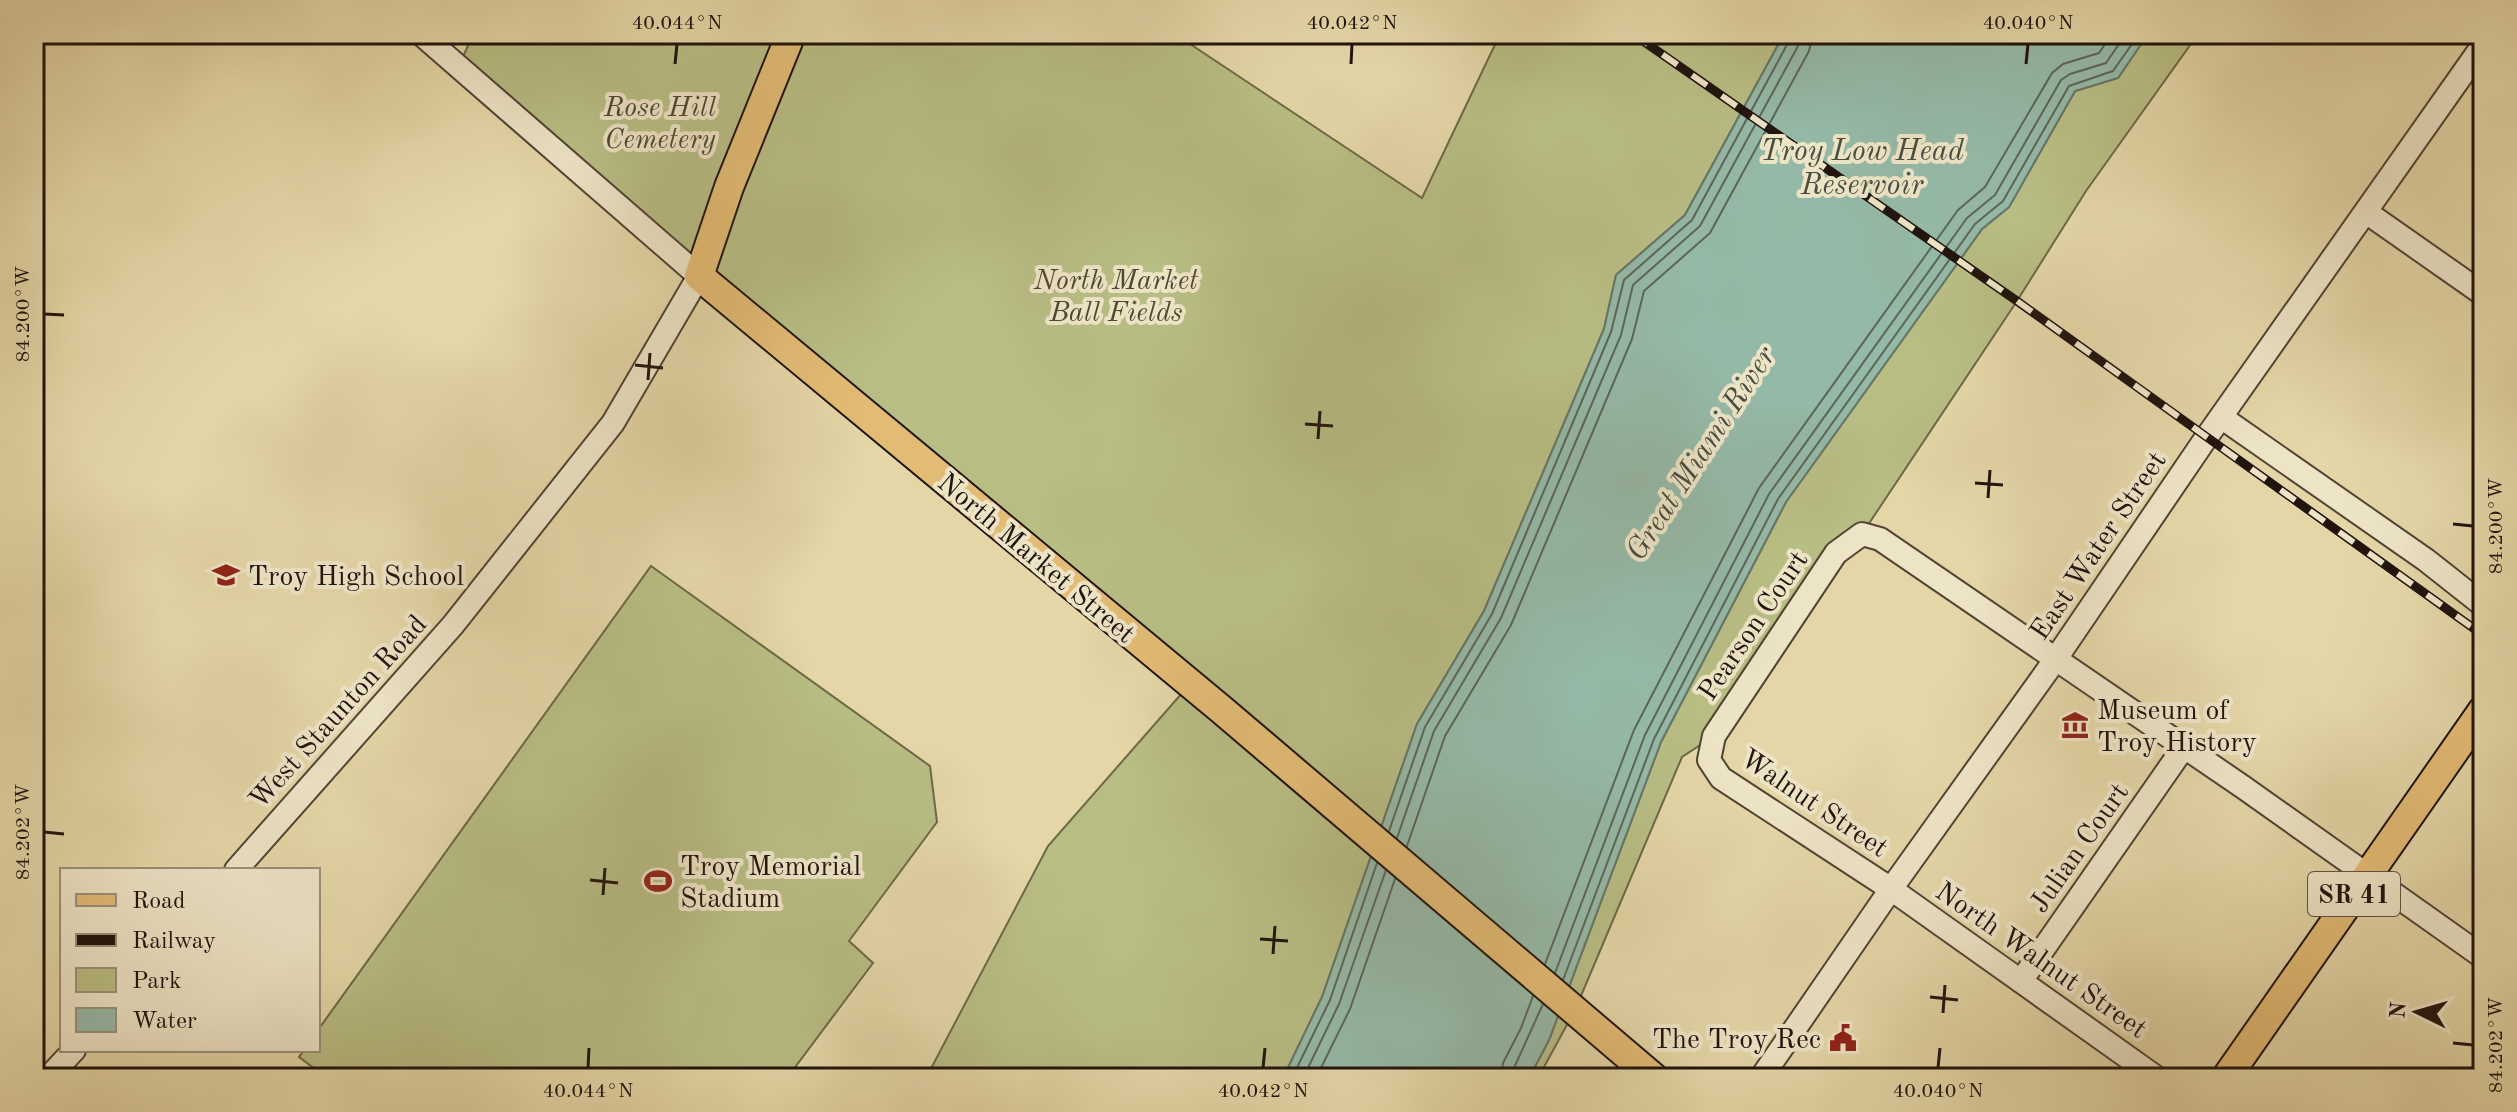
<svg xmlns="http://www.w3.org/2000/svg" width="2517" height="1112" font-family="'Old Standard TT',serif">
<rect width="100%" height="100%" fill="#e4d6a7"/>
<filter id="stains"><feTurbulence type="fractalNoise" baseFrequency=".0025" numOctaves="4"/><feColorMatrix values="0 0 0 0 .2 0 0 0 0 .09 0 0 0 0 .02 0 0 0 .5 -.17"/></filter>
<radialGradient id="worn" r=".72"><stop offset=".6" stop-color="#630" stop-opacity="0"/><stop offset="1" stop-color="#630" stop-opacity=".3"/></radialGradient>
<g fill="#b8bd84" stroke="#6c6848" stroke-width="2">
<path d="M473,34H1175L1422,198L1500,34H1784L1685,215L1616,275L1604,329L1484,611L1417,724L1322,997L1283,1078H926L1048,846L1190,684L459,66Z"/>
<path d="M2148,34H2198L2086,191L2017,301L1862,534L1714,736L1682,757L1575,1010L1538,1078H1529L1549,1040L1661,742L1786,502L1982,229L2009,207L2075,91L2118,78Z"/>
<path d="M651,566L930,766L937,822L849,941L873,963L787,1078H327L299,1057L304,1050H318V1030Z"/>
</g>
<path fill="#95b9a7" stroke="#667769" stroke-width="2" d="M1784,34H2148L2118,78L2075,91L2009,207L1982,229L1786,502L1661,742L1549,1040L1529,1078H1283L1322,997L1417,724L1484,611L1604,329L1616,275L1685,215Z"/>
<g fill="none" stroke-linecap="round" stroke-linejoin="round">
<g stroke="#5a665a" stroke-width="2">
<path d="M1389,831L1425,727L1492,614L1611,332L1624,280L1692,220L1789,41L1791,34"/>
<path d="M1397,838L1434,731L1501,618L1621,335L1633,285L1700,226L1798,46L1801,34"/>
<path d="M1407,846L1445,736L1511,625L1632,339L1644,291L1710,233L1809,51L1813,34"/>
<path d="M1545,964L1634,730L1759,488L1958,210L1985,187L2052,73L2063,64L2099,53L2112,34"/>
<path d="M1555,973L1645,735L1769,494L1967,218L1995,195L2061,80L2070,74L2106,63L2126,34"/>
<path d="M1563,980L1654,739L1778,499L1975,224L2003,201L2069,86L2113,71L2139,34"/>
<path d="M1292,1078L1330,1000L1377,863"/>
<path d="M1303,1078L1339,1004L1386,870"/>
<path d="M1316,1078L1350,1009L1395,879"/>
<path d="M1501,1078L1503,1063L1521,1028L1533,996"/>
<path d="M1513,1078L1514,1068L1543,1004"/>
</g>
<g stroke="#514434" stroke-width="26">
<g id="minor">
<path d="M2366,212L2483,294"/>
<path d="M2221,417L2426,560L2483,605"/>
<path d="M236,870L453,625L613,423L699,276L421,34"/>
<path d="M2021,981L2184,747"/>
<path d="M48,1078L74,1050"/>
<path d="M1761,1078L1891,889L2055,660L2206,438L2483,45"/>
<path d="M2157,1078L1891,889L1721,778L1709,760L1714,736L1836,553L1862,534L1880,539L2243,787L2483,957"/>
</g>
</g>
<g stroke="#20140d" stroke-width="32">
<g id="major">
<path d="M791,34L729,187L699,276L1222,710L1654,1078"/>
<path d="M2226,1078L2483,710"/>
</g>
</g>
<use href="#minor" stroke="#ede4c6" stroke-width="22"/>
<use href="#major" stroke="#e2bb74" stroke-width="28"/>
<g stroke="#20140d" stroke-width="9">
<path id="rail" d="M1633,34L2017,301L2483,635"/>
</g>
<use href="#rail" stroke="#ede4c6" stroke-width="6" stroke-dasharray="18" stroke-linecap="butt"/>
</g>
<path fill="none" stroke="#20140d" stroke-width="3" d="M675,64L677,44M1351,64L1352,44M2026,64L2028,44M44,314L64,315M635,365L663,368M648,380L650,353M1305,424L1333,426M1318,439L1320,411M1975,483L2003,485M1988,498L1990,470M2453,524L2473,526M44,832L64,834M590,880L618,883M603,895L605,868M1260,939L1288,941M1273,954L1275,926M1930,997L1958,1000M1943,1013L1945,985M2453,1043L2473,1045M588,1068L589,1048M1263,1068L1265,1048M1938,1068L1940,1048"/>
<defs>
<g id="school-bare" transform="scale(2.16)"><path d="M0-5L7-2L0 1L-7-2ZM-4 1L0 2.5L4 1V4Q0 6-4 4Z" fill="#8f2418" stroke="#ede4c6" stroke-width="2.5" paint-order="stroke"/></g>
<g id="museum-bare" transform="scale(2.16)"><path d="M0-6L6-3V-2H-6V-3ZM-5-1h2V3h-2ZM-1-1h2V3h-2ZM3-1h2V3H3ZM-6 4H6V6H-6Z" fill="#8f2418" stroke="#ede4c6" stroke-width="2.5" paint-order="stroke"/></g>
<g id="stadium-bare" transform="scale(2.16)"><path d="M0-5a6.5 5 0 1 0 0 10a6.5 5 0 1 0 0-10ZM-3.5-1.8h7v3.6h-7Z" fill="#8f2418" stroke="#ede4c6" stroke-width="2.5" paint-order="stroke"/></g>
<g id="civic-bare" transform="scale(2.16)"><path d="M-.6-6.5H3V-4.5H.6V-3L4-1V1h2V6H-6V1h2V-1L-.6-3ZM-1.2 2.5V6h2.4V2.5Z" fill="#8f2418" stroke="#ede4c6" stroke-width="2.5" paint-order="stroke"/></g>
</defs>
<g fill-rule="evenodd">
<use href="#school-bare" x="226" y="575"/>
<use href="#museum-bare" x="2075" y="725"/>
<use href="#stadium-bare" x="658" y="881"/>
<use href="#civic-bare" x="1843" y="1038"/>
</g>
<g text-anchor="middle" stroke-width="8" stroke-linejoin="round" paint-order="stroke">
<rect fill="#ede4c6" stroke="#5e5244" stroke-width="2" x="2308" y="872" width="92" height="44" rx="6"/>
<g font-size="26" font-weight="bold" fill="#20140d">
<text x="2354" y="903">SR 41</text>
</g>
<g font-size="28" font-style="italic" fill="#4e4731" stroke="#ede4c6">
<text x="660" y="116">Rose Hill<tspan x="660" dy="32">Cemetery</tspan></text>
<text x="1116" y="289">North Market<tspan x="1116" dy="32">Ball Fields</tspan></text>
</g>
<g font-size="28" fill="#20140d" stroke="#ede4c6">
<text transform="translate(2097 545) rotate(-56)" y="10">East Water Street</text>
<text transform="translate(1037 557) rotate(40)" y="10">North Market Street</text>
<text transform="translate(1752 625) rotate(-56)" y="10">Pearson Court</text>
<text transform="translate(337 711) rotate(-48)" y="10">West Staunton Road</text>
<text transform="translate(1815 802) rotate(34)" y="10">Walnut Street</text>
<text transform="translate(2078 847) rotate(-55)" y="10">Julian Court</text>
<text transform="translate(2042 959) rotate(35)" y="10">North Walnut Street</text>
</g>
<g font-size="28" fill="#20140d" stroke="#ede4c6" text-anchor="start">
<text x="248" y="585">Troy High School</text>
<text x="2097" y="719">Museum of<tspan x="2097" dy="32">Troy History</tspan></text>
<text x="680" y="875">Troy Memorial<tspan x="680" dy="32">Stadium</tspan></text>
<text x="1821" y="1048" text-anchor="end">The Troy Rec</text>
</g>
<g font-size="30" font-style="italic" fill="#494e43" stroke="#ede4c6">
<text x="1862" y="160">Troy Low Head<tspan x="1862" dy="34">Reservoir</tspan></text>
<text transform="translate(1700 453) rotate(-57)" y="10">Great Miami River</text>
</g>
</g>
<rect width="2517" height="1112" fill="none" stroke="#e4d6a7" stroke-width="88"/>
<rect x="60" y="868" width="260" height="184" fill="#ede4c6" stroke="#9b917c" stroke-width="2"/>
<rect x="76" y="894" width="40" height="12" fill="#e2bb74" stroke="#9b917c" stroke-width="2"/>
<text x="132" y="908" font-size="24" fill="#20140d">Road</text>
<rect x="76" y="934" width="40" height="12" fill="#20140d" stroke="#9b917c" stroke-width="2"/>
<text x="132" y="948" font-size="24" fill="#20140d">Railway</text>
<rect x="76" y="968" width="40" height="24" fill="#b8bd84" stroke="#9b917c" stroke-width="2"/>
<text x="132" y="988" font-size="24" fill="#20140d">Park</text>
<rect x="76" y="1008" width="40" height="24" fill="#95b9a7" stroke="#9b917c" stroke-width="2"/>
<text x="132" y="1028" font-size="24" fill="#20140d">Water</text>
<g transform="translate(2417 1012) rotate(275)" stroke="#ede4c6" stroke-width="6" paint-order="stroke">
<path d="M0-6L14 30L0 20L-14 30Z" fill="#20140d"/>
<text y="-12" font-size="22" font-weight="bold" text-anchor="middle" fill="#20140d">N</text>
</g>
<rect x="44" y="44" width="2429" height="1024" fill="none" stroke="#20140d" stroke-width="3"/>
<g font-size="20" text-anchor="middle" fill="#20140d">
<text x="677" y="29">40.044°N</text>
<text x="1352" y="29">40.042°N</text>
<text x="2028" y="29">40.040°N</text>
<text transform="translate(22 314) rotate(-90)" y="7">84.200°W</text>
<text transform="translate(2495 526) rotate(-90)" y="7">84.200°W</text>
<text transform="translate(22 832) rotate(-90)" y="7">84.202°W</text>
<text transform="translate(2495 1045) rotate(-90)" y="7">84.202°W</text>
<text x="588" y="1097">40.044°N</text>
<text x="1263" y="1097">40.042°N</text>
<text x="1938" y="1097">40.040°N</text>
</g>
<rect width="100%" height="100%" filter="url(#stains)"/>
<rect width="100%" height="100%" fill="url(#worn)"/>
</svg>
